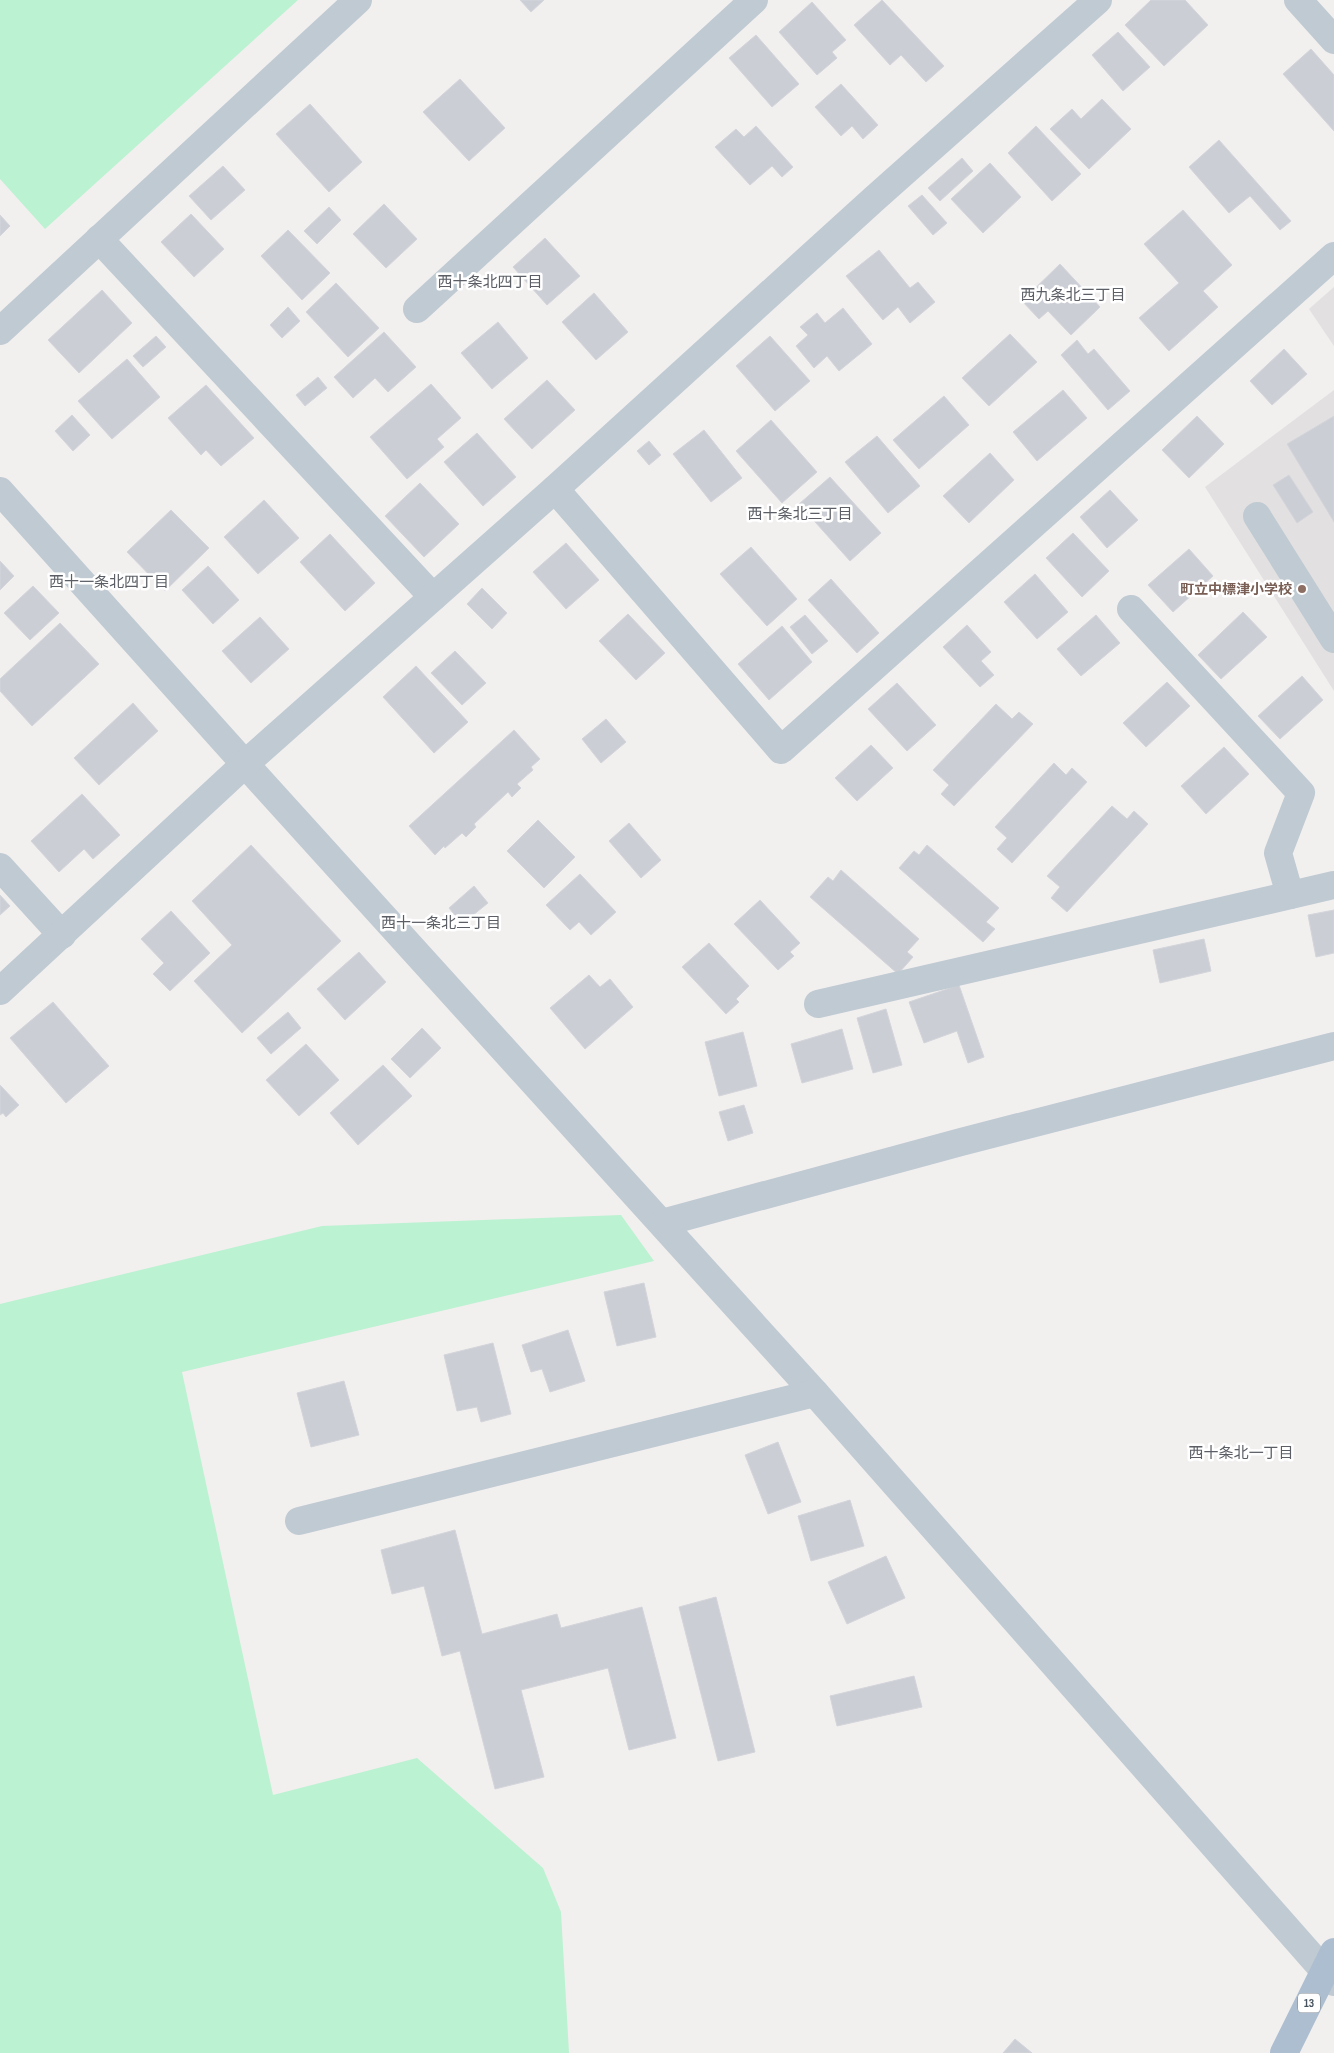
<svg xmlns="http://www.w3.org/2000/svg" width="1334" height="2053" font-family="'Sofia Sans Condensed','Noto Sans JP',sans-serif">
<rect width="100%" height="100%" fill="#f2efef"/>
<g fill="#e3e0e1">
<path d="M1334,287V346L1309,309Z"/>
<path d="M1334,390V691L1205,487Z"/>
</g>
<g fill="#bbf2d1">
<path d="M0,0H298L45,229L0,179Z"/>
<path d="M621,1215L654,1261L182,1372L273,1795L417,1758L543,1868L561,1912L569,2053H0V1304L322,1226Z"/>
</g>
<g fill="#cbced4" stroke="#d3d5db">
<path d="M520,0H544L531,12Z"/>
<path d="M882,0L944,66L926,82L901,55L890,65L854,25Z"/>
<path d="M1151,0H1185L1208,25L1164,66L1125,25Z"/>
<path d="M812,2L846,40L832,52L837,58L817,75L779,32Z"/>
<path d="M1118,32L1150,67L1123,91L1092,55Z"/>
<path d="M756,35L799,84L772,107L729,58Z"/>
<path d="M1311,49L1334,75V131L1283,74Z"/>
<path d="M460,79L505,128L469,161L423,112Z"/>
<path d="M841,84L878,125L863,139L852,126L841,136L815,107Z"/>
<path d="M1102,99L1131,129L1089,169L1050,129L1072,109L1081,119Z"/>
<path d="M310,104L362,162L329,192L276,134Z"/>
<path d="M756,126L793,167L782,177L772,166L750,185L715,147L736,129L744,137Z"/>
<path d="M1036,126L1081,174L1052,201L1008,153Z"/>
<path d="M1219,140L1291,221L1280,230L1250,196L1229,213L1189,167Z"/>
<path d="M962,158L973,171L940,201L928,188Z"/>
<path d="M990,163L1021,197L983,233L951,199Z"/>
<path d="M223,166L245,190L211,220L189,196Z"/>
<path d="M922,195L947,223L933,235L908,206Z"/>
<path d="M384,204L417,239L386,268L353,234Z"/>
<path d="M329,207L341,220L317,244L304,231Z"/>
<path d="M1183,210L1232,265L1203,291L1218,307L1169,351L1139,318L1179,283L1144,244Z"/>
<path d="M191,214L224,249L194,277L161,242Z"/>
<path d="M0,215L10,226L0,236Z"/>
<path d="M288,230L330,273L302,300L261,256Z"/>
<path d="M545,238L580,276L547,305L513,267Z"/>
<path d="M879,250L910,288L918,282L935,302L910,323L898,307L883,320L846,276Z"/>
<path d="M1060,264L1100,307L1071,335L1048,311L1039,319L1022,301Z"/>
<path d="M336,283L379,328L348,357L306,312Z"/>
<path d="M102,290L132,323L79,373L48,340Z"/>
<path d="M594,293L628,332L596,360L562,322Z"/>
<path d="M288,307L300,321L282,338L270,325Z"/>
<path d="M843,308L872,344L839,371L827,356L814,368L796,346L808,335L800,327L817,313L825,323Z"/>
<path d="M498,322L528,358L492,389L461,353Z"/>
<path d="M384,332L416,367L388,392L375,378L353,398L334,377Z"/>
<path d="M1010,334L1037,362L989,406L962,378Z"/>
<path d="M156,336L166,347L143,367L133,356Z"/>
<path d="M770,336L810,381L775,411L736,366Z"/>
<path d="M1077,340L1088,354L1094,349L1130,391L1108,410L1061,355Z"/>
<path d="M1284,349L1307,374L1272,405L1250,381Z"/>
<path d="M127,359L160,397L112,439L78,401Z"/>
<path d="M318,377L327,388L305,406L296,395Z"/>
<path d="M547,380L575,410L532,449L504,419Z"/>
<path d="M431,384L461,418L437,439L444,447L407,479L370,437Z"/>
<path d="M206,385L254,438L221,466L206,450L201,455L168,418Z"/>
<path d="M1063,390L1087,418L1037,461L1013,432Z"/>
<path d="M944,396L969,425L919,469L893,440Z"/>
<path d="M72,415L90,435L73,451L55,431Z"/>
<path d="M1197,416L1224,444L1189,478L1162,450Z"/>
<path d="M1334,416V522L1287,444Z"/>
<path d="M771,420L817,472L782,503L736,451Z"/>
<path d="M704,430L742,478L711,502L673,454Z"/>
<path d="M477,433L516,477L483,506L444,462Z"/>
<path d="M877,436L920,486L888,513L845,462Z"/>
<path d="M649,441L661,455L649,465L637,451Z"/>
<path d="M990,453L1014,480L969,523L943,496Z"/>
<path d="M1289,475L1313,512L1297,523L1273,485Z"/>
<path d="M830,477L881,533L850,561L799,504Z"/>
<path d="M420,483L459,524L424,557L385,516Z"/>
<path d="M1110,490L1138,520L1107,548L1080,517Z"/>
<path d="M264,500L299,538L258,574L224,537Z"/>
<path d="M171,510L209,548L165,591L127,552Z"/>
<path d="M1073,533L1109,571L1082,597L1046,558Z"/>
<path d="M330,534L375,583L345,611L300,562Z"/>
<path d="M566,543L599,580L566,609L533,572Z"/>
<path d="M751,547L797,599L767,626L720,574Z"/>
<path d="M1189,549L1213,576L1173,612L1148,585Z"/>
<path d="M0,561L14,576L0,590Z"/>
<path d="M208,566L239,600L213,624L182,590Z"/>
<path d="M1035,574L1068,612L1037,639L1004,602Z"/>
<path d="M831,579L879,633L857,653L808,600Z"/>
<path d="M33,586L59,613L30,640L4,613Z"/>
<path d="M482,588L507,613L492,629L467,604Z"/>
<path d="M1243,612L1267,637L1221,679L1198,655Z"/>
<path d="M628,614L665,653L636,680L599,641Z"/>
<path d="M805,615L828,641L812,654L790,627Z"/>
<path d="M1096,615L1120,643L1081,676L1057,649Z"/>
<path d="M260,617L289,649L251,683L222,651Z"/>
<path d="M60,623L99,664L32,726L0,691V679Z"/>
<path d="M967,625L991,652L981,661L994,675L980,687L943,647Z"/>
<path d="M782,626L812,662L769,700L738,664Z"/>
<path d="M455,651L486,683L462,705L431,673Z"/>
<path d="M416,666L468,722L434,753L383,697Z"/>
<path d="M1302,676L1323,700L1280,739L1258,716Z"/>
<path d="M1167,682L1190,706L1146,747L1123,723Z"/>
<path d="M897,683L936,725L907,751L868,709Z"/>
<path d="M133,703L158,731L99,785L74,758Z"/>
<path d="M996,704L1012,719L1019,712L1033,724L954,806L941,794L949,785L933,770Z"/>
<path d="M606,719L626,742L601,763L582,739Z"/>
<path d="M514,730L540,759L531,767L533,770L517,784L521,788L512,797L508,792L474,824L476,827L466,837L462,833L445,848L444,846L435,855L409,826Z"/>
<path d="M871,745L893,768L857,801L835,778Z"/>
<path d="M1224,747L1249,774L1206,814L1181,786Z"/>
<path d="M1054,763L1066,775L1072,768L1087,782L1012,863L997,849L1007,838L995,827Z"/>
<path d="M82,794L120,835L93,859L84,849L59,872L31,841Z"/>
<path d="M1112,806L1127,819L1134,811L1148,824L1067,912L1051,898L1060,887L1047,876Z"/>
<path d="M538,820L575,857L544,888L507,851Z"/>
<path d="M629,823L661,860L641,878L609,841Z"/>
<path d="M251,845L341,941L242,1033L194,981L232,945L192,901Z"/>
<path d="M927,845L999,908L986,922L995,929L983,942L899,868L914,851L919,855Z"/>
<path d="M841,870L919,939L907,952L913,957L898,974L810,897L828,877L833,881Z"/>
<path d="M580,874L616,912L591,935L579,922L570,930L546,905Z"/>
<path d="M474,886L488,903L462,924L449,908Z"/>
<path d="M0,895L10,906L0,915Z"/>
<path d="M760,900L800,943L790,952L794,956L778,970L734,924Z"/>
<path d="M1334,910V953L1316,957L1308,915Z"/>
<path d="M171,911L210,953L170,991L153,974L164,963L141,939Z"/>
<path d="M1204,939L1211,971L1160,983L1153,950Z"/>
<path d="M709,943L749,986L736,999L739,1002L726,1014L682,967Z"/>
<path d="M359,952L386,982L345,1020L317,989Z"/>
<path d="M589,975L600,987L610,979L633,1007L585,1049L550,1008Z"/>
<path d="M959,985L984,1057L968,1063L957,1031L924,1043L909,1002Z"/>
<path d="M53,1002L109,1066L66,1103L10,1038Z"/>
<path d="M886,1009L902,1065L873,1073L857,1018Z"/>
<path d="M288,1012L301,1028L271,1054L257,1038Z"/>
<path d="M422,1028L441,1048L410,1078L391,1059Z"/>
<path d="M842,1029L853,1069L802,1083L791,1044Z"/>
<path d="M743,1032L757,1086L719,1096L705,1042Z"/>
<path d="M306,1044L339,1080L299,1116L266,1080Z"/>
<path d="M383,1065L412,1096L358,1145L330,1113Z"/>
<path d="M0,1085L19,1105L6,1117L3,1113L0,1115Z"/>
<path d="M744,1105L753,1133L728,1141L719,1112Z"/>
<path d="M644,1283L656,1337L617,1346L604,1292Z"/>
<path d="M568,1330L585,1381L550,1392L542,1369L531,1372L522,1345Z"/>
<path d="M493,1343L511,1414L481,1422L477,1407L457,1411L444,1355Z"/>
<path d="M344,1381L359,1435L311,1447L297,1393Z"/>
<path d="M778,1442L801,1502L768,1514L745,1455Z"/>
<path d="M850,1500L864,1546L811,1561L798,1516Z"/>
<path d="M455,1530L482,1634L557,1614L561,1628L642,1607L676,1738L629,1750L608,1668L521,1690L544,1777L495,1789L460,1651L442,1656L424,1586L392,1594L381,1550Z"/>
<path d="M886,1556L905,1598L847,1624L828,1582Z"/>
<path d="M716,1597L755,1752L718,1761L679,1607Z"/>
<path d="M914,1676L922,1707L837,1726L830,1696Z"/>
<path d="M1015,2039L1032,2053H1003Z"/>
</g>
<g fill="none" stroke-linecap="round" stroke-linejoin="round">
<g stroke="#bfcad2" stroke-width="28">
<path d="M1298,0L1334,40"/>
<path d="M99,239L433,597"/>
<path d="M417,309L754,0"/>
<path d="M0,331L358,0"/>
<path d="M555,489L781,750L1334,256"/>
<path d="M0,491L245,764L815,1393L1334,1982"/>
<path d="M1257,516L1334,639"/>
<path d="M1131,609L1301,793L1278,853L1290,895"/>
<path d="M0,867L62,935"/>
<path d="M0,991L245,764L555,489L874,199L1098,0"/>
<path d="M818,1004L1334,885"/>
<path d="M662,1223L961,1142L1334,1046"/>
<path d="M299,1521L815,1393"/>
</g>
<path stroke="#adbed0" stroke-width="28" d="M1284,2053L1334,1952"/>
</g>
<circle fill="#8d6e63" stroke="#fff" stroke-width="2" cx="1302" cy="589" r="5"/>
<g text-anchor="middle" stroke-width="5" stroke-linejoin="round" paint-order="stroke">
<rect fill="#fff" stroke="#7e878e" stroke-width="1" x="1298" y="1993.5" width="22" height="19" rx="4"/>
<g font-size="12" font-weight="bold" fill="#46535e">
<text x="1309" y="2007">13</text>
</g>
<g font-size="14" font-weight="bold" fill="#785e54" stroke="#fff" text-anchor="end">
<text x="1292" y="594">町立中標津小学校</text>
</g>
<g font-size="15" fill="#5b5f65" stroke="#fff">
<text x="490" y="287">西十条北四丁目</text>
<text x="1073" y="300">西九条北三丁目</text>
<text x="800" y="519">西十条北三丁目</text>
<text x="109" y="587">西十一条北四丁目</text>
<text x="441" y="928">西十一条北三丁目</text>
<text x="1241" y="1458">西十条北一丁目</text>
</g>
</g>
</svg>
